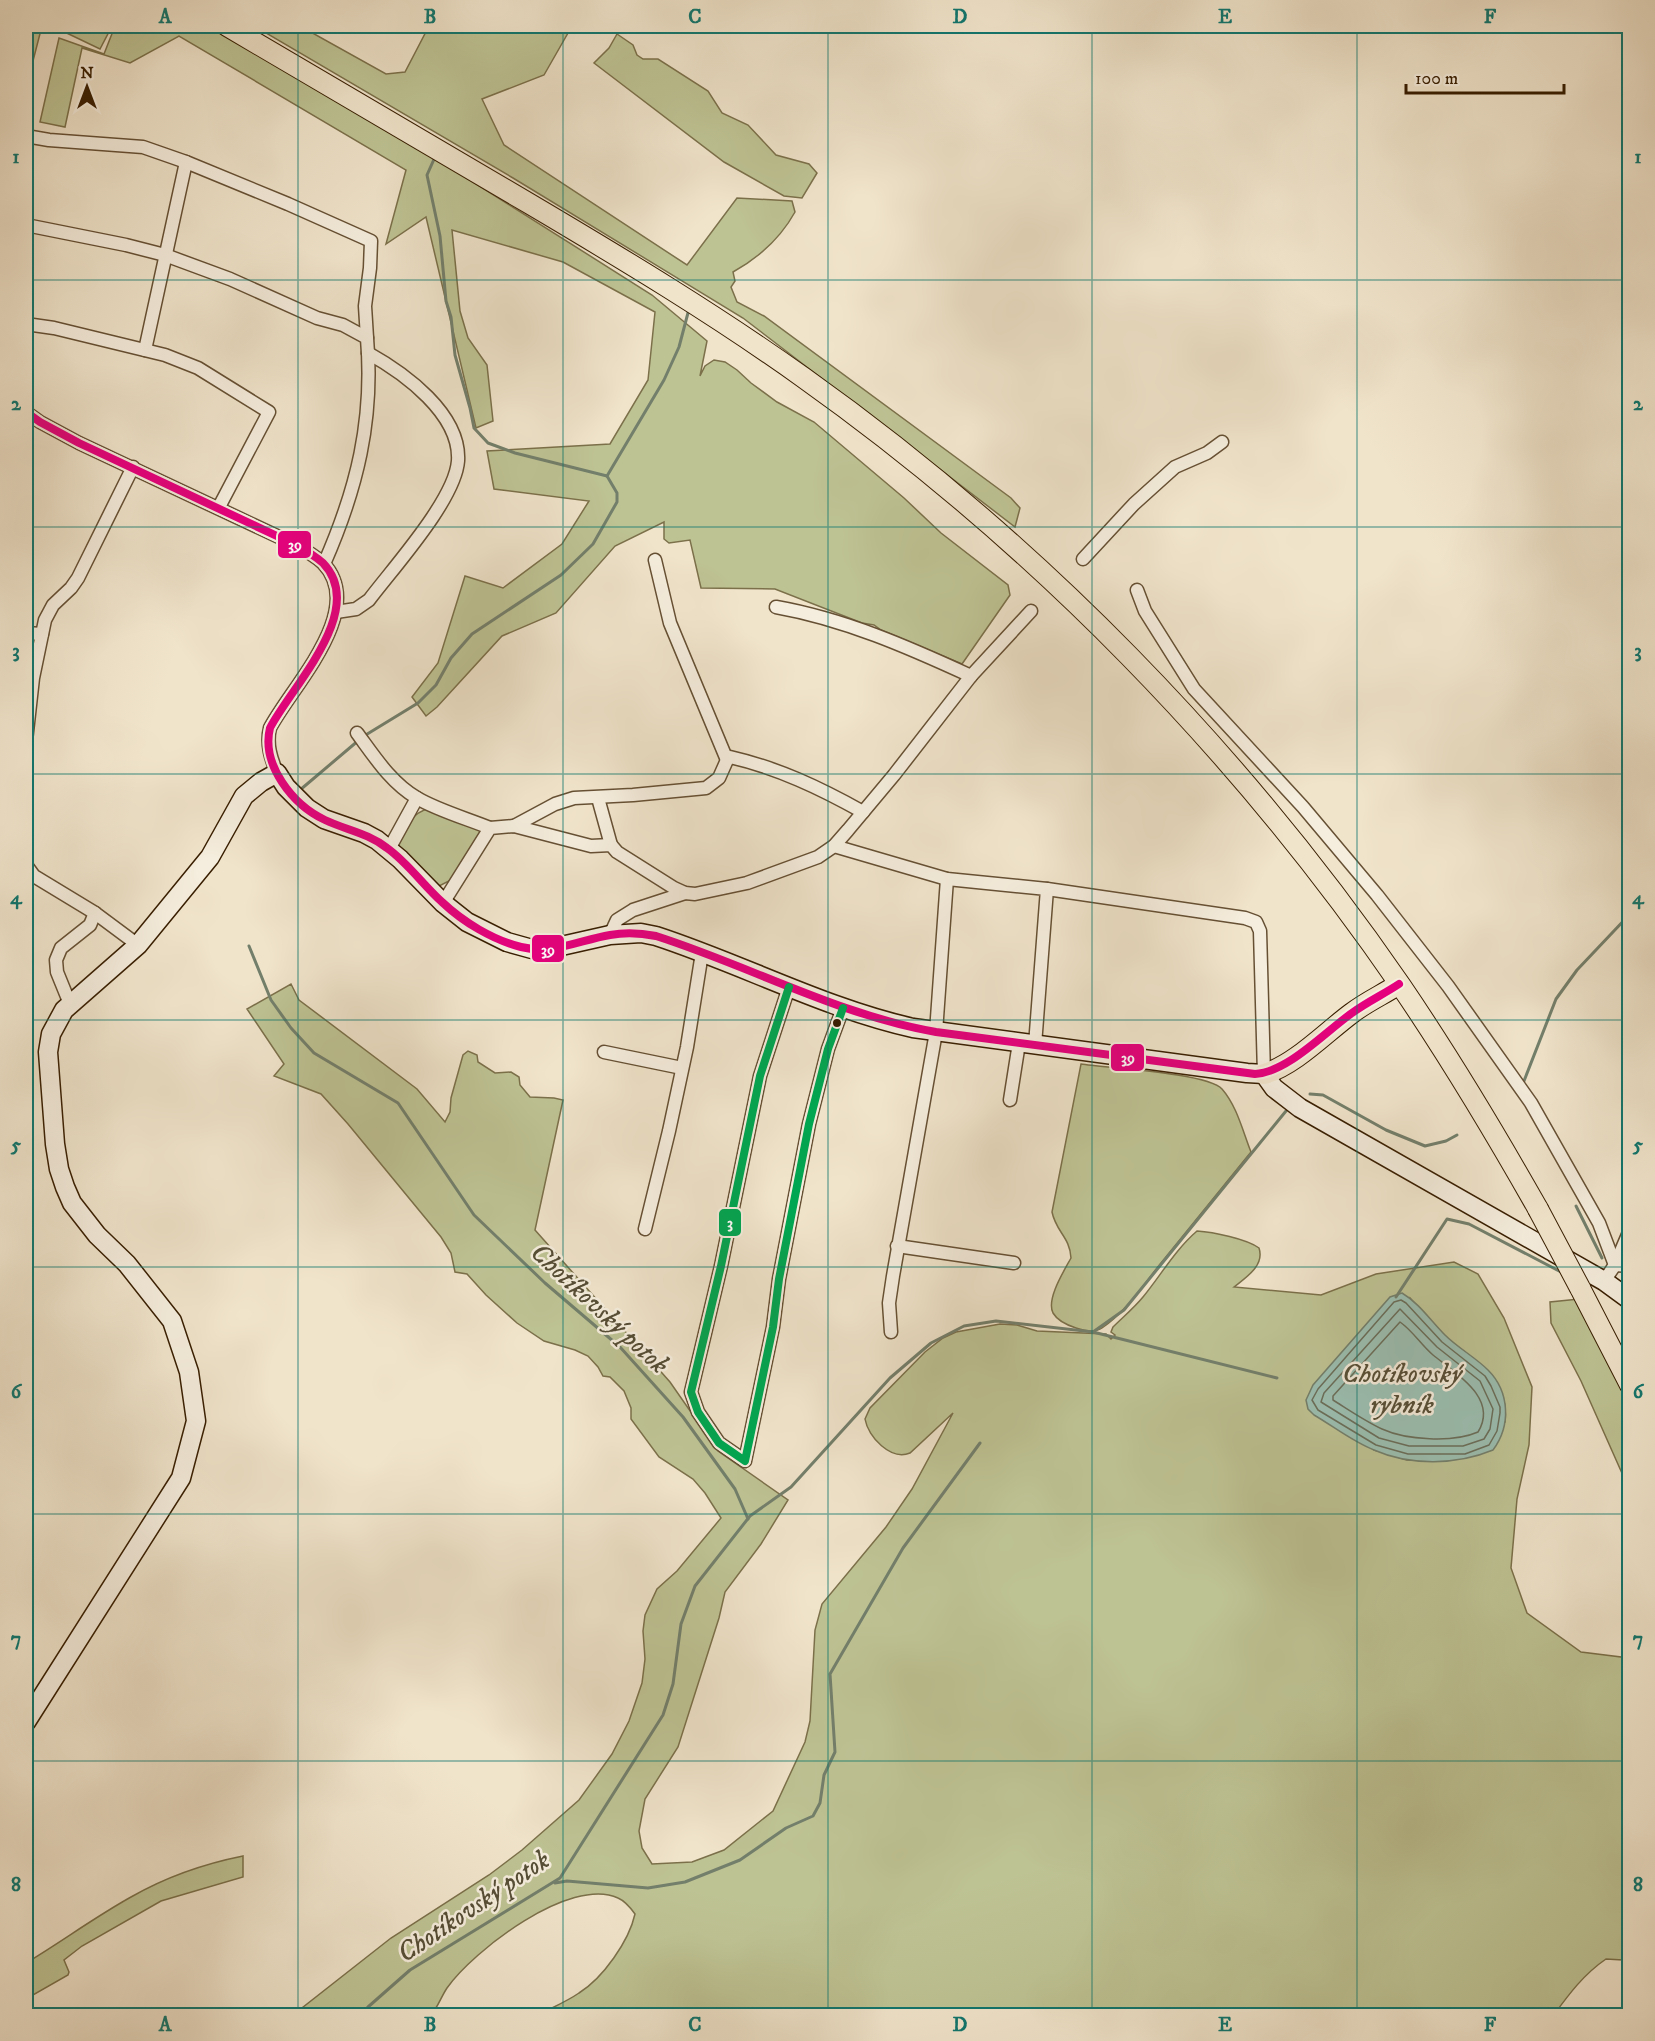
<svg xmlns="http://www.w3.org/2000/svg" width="1655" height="2041" font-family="'IM FELL DW Pica',serif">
<rect width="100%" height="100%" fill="#f0e4cb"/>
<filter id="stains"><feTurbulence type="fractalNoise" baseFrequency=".00333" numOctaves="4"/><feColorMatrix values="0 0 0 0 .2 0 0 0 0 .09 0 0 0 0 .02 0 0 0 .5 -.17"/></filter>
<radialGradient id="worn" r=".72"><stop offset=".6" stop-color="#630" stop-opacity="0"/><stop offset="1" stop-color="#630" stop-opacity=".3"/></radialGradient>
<g fill="#bec394" stroke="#7b704a" stroke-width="1.5" fill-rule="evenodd">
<path d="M26,26H42L26,88Z"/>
<path d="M52,26H112L100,49Z"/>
<path d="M115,26H210L397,134L652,295L707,341L700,376L705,366L714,360L725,362L737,370L751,383L777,402L814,422L904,498L941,533L1008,585L1010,595L962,664L881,630L874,625L862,623L775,589L701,588L690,540L669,543L664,539V522L615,546L556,613L502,636L437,707L426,716L412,697L438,663L465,576L503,588L562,544L589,501L494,489L487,451L610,444L648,380L655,312L563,262L452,230L460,311L468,338L487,365L493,421L476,428L426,217L386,244L406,170L179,36L130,63L82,48L65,127L40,122L59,38L104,54Z"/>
<path d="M254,26H300L386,74L405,72L429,26H572L544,75L482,99L504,145L687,265L737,198L792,201L795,212C780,239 760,257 733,272L735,281L731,287L737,302L764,316L1011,498L1020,508L1015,527L743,318L513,178Z"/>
<path d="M617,34L633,45L637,55L643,59H658L708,91L722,113L748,125L776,155L809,164L817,173L802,198L784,196L724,162L594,63L609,48Z"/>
<path d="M430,808L480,829L481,833L451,880L439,886L398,846C401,829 413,812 430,808Z"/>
<path d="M291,984L299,1000L417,1089L445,1122L450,1112L451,1098L463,1055L468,1051L477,1055L478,1062L495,1073L511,1072L519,1077L520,1085L530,1097L554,1098L563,1100L535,1230L670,1382L718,1451L788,1500L761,1544L725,1592L719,1618L678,1747L645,1799L639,1831L642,1848L652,1864L692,1862L724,1850L773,1811L805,1742L810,1721L815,1630L822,1604L886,1527L912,1489L953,1413L910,1453C891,1461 868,1437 865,1419L870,1408L925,1352L943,1338L956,1332L1000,1324L1017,1325L1037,1331L1106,1334L1111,1339L1115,1335L1111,1332L1113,1327C1123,1317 1134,1308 1143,1297C1161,1275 1175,1250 1197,1231C1213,1232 1247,1239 1259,1248C1265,1266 1245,1278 1234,1287L1321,1295L1376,1274L1454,1262L1478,1274L1504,1318L1532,1387L1529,1445L1517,1499L1511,1568L1527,1613L1581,1652L1629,1658L1630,1886L1623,1893L1629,1899V1965L1623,1960L1606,1959C1584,1974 1569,1994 1553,2016L538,2015C551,2008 566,2002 579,1993C603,1978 629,1941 635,1914C630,1907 625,1901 618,1898C570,1876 473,1951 447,1988C441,1997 438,2007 431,2015H293L391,1938L489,1875L522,1850L579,1800L612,1754L629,1721L642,1683L645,1659L643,1631L645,1615L657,1589L677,1571L721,1518L705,1493L693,1479L659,1457L631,1419V1408L624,1391L610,1377L603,1376L598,1367L588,1356L575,1350L544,1341L517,1323L486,1295L467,1274L455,1272L451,1253L441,1237L348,1124L321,1094L274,1076L284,1064L247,1009ZM1410,1298C1422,1312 1435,1327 1448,1339C1476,1362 1510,1380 1505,1422L1443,1461L1407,1460L1374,1450Z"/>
<path d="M1081,1064C1107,1068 1208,1073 1222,1089C1237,1106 1243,1132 1251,1152C1221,1189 1191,1226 1161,1263C1143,1285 1126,1312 1102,1328C1091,1336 1060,1325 1053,1313C1046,1299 1064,1271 1071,1258C1070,1237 1056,1232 1052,1212Z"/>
<path d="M1579,1299L1629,1399V1489L1581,1381L1551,1323L1550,1302Z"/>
<path d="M243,1856V1877L161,1901L82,1946L64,1960L69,1972L68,1975L26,1999V1963C61,1942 95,1917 131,1897C166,1877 203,1864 243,1856Z"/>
</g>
<path fill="#9bbfb2" stroke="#737f6b" stroke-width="1.5" d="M1402,1293C1419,1303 1431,1321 1445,1335C1458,1348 1475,1357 1488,1370C1510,1392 1511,1426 1493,1450C1457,1465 1410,1466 1374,1450C1353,1442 1333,1426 1314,1415L1308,1409L1306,1400L1313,1385L1390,1297Z"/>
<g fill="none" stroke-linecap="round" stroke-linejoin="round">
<g stroke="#6a6e5a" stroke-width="1.5">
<path d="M1401,1300L1406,1303L1442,1342L1485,1376L1491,1386L1500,1407V1413L1497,1431L1489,1445L1465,1454H1408L1376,1445L1318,1410L1312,1400L1318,1389L1394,1302Z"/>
<path d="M1400,1309L1437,1347L1480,1381L1493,1409L1490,1429L1484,1439L1463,1446H1409L1379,1438L1321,1402L1324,1393Z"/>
<path d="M1400,1322C1413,1331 1421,1345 1433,1355C1455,1373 1499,1398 1478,1432C1453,1443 1406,1440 1382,1429C1365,1421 1349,1410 1333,1400V1396Z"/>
</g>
<g stroke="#737f6b" stroke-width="3">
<path d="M435,157L427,175L440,236L446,301L451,317L455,355L470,408L474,428L488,443L515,453L607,476"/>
<path d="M364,736L418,703L436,685L451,658L472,634L561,575L593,544L617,502V493L607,476L664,380L679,347L689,309"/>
<path d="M300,790L359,740"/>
<path d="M249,946L271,1000L291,1028L314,1053L398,1103L474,1215L545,1283L620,1347L683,1417L735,1489L748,1519"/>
<path d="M1524,1081L1556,999L1577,970L1630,914"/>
<path d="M1310,1094L1323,1095L1386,1130L1425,1146L1446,1141L1457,1135"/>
<path d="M1576,1206L1602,1258"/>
<path d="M1396,1297L1447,1219L1469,1224L1563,1273"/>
<path d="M1093,1332L1124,1310L1286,1111"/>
<path d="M555,1883L567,1881L648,1888L685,1882L740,1860L786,1828L813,1816L820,1803L824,1775L835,1752L830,1674L903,1548L980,1443"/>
<path d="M361,2016L368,2007L410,1970L560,1878L663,1715L673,1684L681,1624L695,1586L750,1516L791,1487L890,1378L931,1343L964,1326L996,1321L1093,1332L1277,1378"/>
</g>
<g stroke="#665034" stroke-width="15">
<g id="street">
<path d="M26,136L49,140L143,147L186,162"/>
<path d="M26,225L126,245L165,255L230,279L317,318L343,325L367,338C374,420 357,489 324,564"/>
<path d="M26,324L54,328L165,355L198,368L269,412L219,507"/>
<path d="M145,350L186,162L288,204L371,241L370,268L365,306L367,338"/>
<path d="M26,412L40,422L79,443L296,545C305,550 315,556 323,563C368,610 292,686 270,728C266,744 271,759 277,773"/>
<path d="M1083,559L1134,504L1175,467L1207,453L1222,442"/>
<path d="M655,560L670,623L727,760"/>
<path d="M1137,590L1145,611L1194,689L1303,807L1377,895L1448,986L1531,1103L1599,1223L1615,1265"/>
<path d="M776,607C844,619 908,647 971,676"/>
<path d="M336,612L356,609L369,600C393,568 455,500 458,461C461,414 404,373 368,353"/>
<path d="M26,633L42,634"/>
<path d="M357,733C374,756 391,783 417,798C437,810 468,819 490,828"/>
<path d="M26,741L33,678L45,620L53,605L71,588L78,578L133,467"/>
<path d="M598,798L611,845"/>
<path d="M514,826L555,804L574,798L633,795L706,788L719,778L727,760L730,757C778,768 820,788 863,812"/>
<path d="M834,846L947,879L1047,889L1035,1045"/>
<path d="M389,849L417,798"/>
<path d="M26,865L34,876L95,913L138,945"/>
<path d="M1047,889L1245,918L1256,922L1260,931L1264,1074"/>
<path d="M443,903L490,828L514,826L591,846L611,845L617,852L674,888L685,893L695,894L747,883L818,857L834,846L848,830L894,775L971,676L1031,611"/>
<path d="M610,935L617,920L633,910L685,893"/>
<path d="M789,987L760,1076L721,1266L691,1392L698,1412L719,1443L745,1461L773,1327L779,1279L809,1124L828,1049L843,1008"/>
<path d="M70,1004L57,972L56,960L61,948L90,925L95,913"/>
<path d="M604,1052L682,1068"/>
<path d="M1010,1100L1019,1043"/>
<path d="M645,1229L669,1131L687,1047L702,953"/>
<path d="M897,1246L1014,1263"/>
<path d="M1615,1265L1630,1266"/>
<path d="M1604,1281L1615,1265L1630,1230"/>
<path d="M891,1332L889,1303L893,1276L936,1032L947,879"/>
</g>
</g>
<g stroke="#381e01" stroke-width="21">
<path id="secondary" d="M26,1722L181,1478L196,1421L189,1372L172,1321L127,1264L97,1235L72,1203L65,1187L59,1169L55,1144L48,1052L51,1034L64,1010L138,945L210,857L244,796L261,782L277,773L286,787L307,808L324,819L364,833L377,840L400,859L443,903L467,922L507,942L532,949H548L610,935L641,933L656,936C742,964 824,1008 913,1028L1247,1073L1264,1074L1274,1088L1300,1108L1604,1281L1630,1300"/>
</g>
<g stroke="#381e01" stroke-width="22">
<g id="primary">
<path d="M227,26C328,85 429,144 530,204C623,259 716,315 804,378C1036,543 1240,752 1401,986C1450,1058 1495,1133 1538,1209"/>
<path d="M1264,1074C1295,1065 1326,1032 1352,1013C1366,1002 1384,994 1399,984"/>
<path d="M1580,1288L1630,1385"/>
</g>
</g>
<use href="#street" stroke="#f5eddd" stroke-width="12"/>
<use href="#secondary" stroke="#f5eddd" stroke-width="18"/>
<use href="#primary" stroke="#f0e4cb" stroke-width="20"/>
<g stroke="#381e01" stroke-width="22" stroke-linecap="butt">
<path id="primary-bridge" d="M1538,1209L1580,1288"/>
</g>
<use href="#primary-bridge" stroke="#f0e4cb" stroke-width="20"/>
<g stroke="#f5eddd" stroke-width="12">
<path id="bus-1" d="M26,412L40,422L79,443L296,545C305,550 315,556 323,563C368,610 292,686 270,728C261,765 293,805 325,820C346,830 368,833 387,848C408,863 423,885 442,902C463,922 493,940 521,947C552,955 580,940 610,935C626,932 641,933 656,936C750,966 838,1015 936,1032L1255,1074C1288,1072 1325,1032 1352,1013C1367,1002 1384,994 1399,984"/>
</g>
<g stroke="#f5eddd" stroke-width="12">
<path id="bus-2" d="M789,987L760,1076L721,1266L691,1392L698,1412L719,1443L745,1461L773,1327L779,1279L809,1124L828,1049L843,1008"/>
</g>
<use href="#bus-1" stroke="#e5007d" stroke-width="8"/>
<use href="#bus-2" stroke="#00a651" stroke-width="8"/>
</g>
<path fill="none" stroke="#0f766e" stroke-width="1.5" stroke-opacity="0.55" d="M298,26V2016M563,26V2016M828,26V2016M1092,26V2016M1357,26V2016M26,280H1630M26,527H1630M26,774H1630M26,1020H1630M26,1267H1630M26,1514H1630M26,1761H1630"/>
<circle fill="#381e01" stroke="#f5eddd" stroke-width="2" cx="837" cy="1023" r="5"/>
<g text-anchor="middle" stroke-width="5" stroke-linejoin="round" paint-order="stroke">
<g font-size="27" font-style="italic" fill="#564e36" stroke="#f5eddd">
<text transform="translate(600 1308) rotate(43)" y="9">Chotíkovský potok</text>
<text x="1402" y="1382">Chotíkovský<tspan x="1402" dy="31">rybník</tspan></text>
<text transform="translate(473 1906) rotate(-34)" y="9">Chotíkovský potok</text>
</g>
</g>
<g stroke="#f5eddd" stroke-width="2">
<rect x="277" y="530" width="35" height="29" rx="6" fill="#e5007d"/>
<rect x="531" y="934" width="34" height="29" rx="6" fill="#e5007d"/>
<rect x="1110" y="1043" width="35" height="29" rx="6" fill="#e5007d"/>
<rect x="718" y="1208" width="24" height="29" rx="6" fill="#00a651"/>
</g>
<g font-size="16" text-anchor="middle" font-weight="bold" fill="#fff">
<text x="295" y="550">39</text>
<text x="548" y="955">39</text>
<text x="1128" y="1063">39</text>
<text x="730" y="1228">3</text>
</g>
<rect width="1655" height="2041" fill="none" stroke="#f0e4cb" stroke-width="66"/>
<g transform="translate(87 87)" stroke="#f5eddd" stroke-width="4.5" paint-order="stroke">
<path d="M0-4.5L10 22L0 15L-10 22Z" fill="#381e01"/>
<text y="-9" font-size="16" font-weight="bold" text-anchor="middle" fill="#381e01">N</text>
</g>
<path d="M1406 84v9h158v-9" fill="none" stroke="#381e01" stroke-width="3"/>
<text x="1415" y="84" font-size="18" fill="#381e01" stroke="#f5eddd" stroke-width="4.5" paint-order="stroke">100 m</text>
<rect x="33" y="33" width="1589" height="1975" fill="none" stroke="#0f766e" stroke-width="2"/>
<g font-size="20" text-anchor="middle" font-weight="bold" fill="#0f766e">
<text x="165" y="23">A</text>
<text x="430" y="23">B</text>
<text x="695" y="23">C</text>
<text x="960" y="23">D</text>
<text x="1225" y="23">E</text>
<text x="1490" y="23">F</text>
<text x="16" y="163">1</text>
<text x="1638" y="163">1</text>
<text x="16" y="410">2</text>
<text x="1638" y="410">2</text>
<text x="16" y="657">3</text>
<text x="1638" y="657">3</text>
<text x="16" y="904">4</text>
<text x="1638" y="904">4</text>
<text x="16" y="1151">5</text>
<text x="1638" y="1151">5</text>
<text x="16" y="1398">6</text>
<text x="1638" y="1398">6</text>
<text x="16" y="1645">7</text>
<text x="1638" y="1645">7</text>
<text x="16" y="1891">8</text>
<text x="1638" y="1891">8</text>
<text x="165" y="2031">A</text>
<text x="430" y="2031">B</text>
<text x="695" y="2031">C</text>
<text x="960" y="2031">D</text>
<text x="1225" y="2031">E</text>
<text x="1490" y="2031">F</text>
</g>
<rect width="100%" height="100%" filter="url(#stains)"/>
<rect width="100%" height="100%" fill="url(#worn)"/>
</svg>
